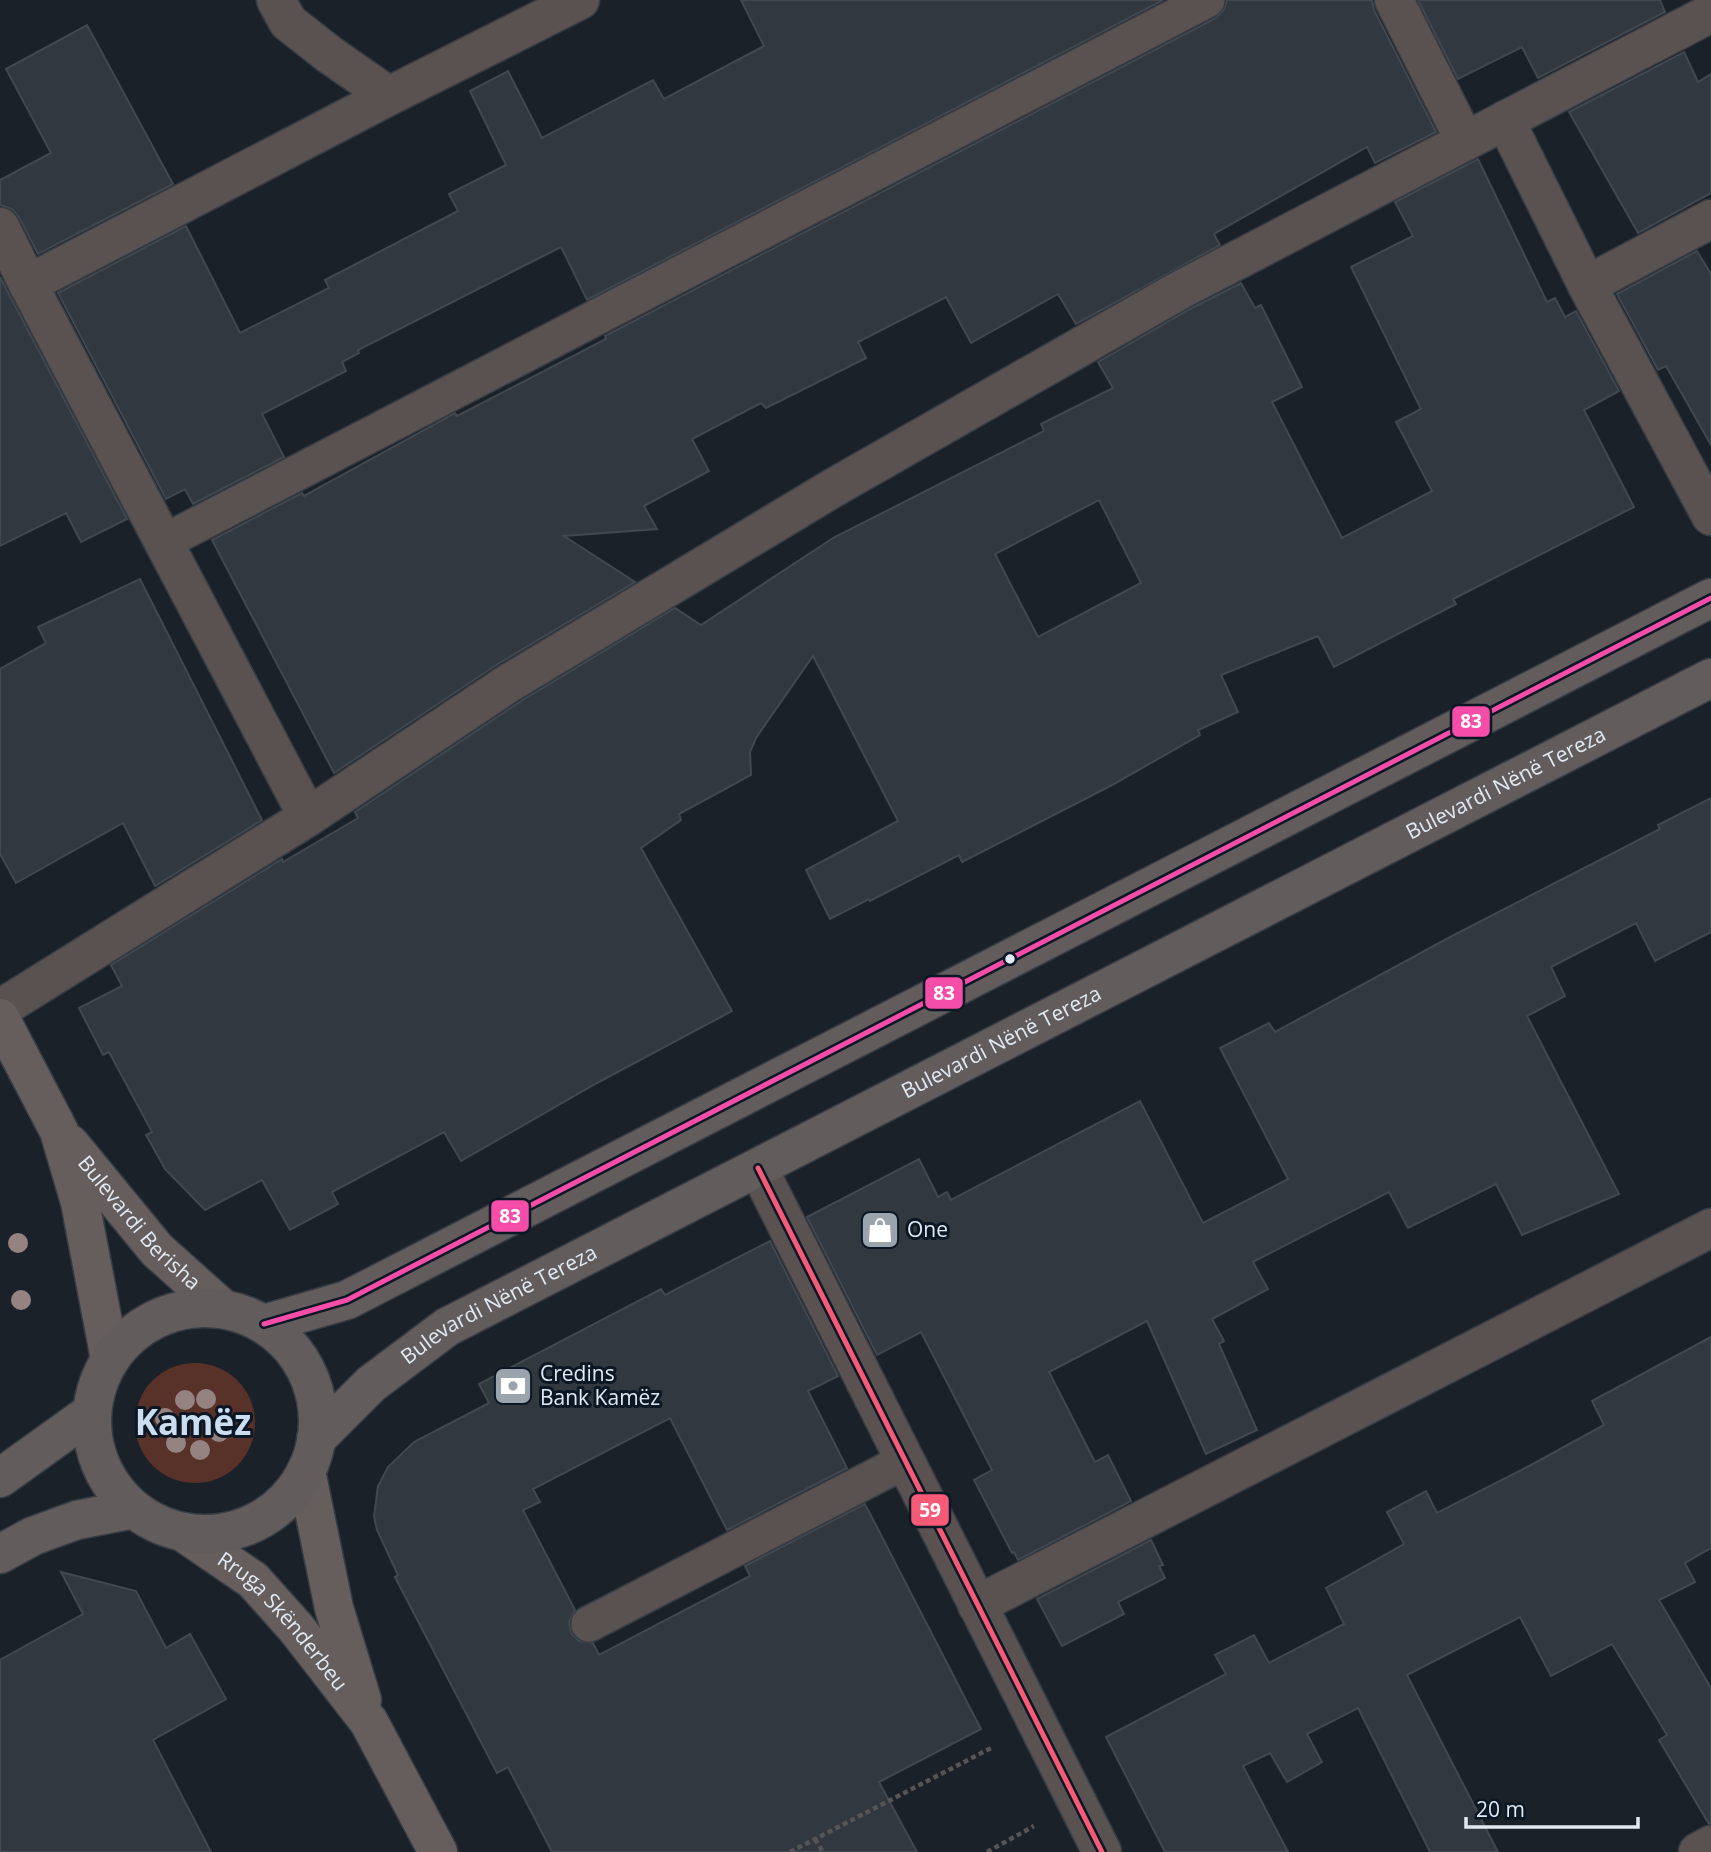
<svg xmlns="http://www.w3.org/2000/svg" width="1711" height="1852" font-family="'Open Sans',sans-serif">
<rect width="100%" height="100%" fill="#1a2128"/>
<circle fill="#583128" cx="195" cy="1423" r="60"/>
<g fill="#32383f" stroke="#42484f" stroke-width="2" fill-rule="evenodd">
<path d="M741,0H1163L587,300L561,247L358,350L359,353L342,362L346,371L262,414L284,457L193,504L185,489L166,499L58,293L186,226L240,333L329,288L325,280L458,211L449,194L506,165L470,91L508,71L542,138L653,80L664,99L764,46Z"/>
<path d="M1227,0H1372L1374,10L1436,132L1375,163L1367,147L1214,234L1220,245L1076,324L1058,294L971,343L946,297L858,342L866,358L766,408L761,403L692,439L709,471L644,506L657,529L564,536L635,582L498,664L334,773L212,540L302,493L304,496L455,413L457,416L606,339L605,336L1216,18L1224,10Z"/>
<path d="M1418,0H1660L1665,12L1538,78L1522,47L1458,79Z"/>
<path d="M87,25L173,184L38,254L19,217L12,209L0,205V180L51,153L6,69Z"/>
<path d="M1684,52L1698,82L1711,74V193L1638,233L1569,112Z"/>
<path d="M1478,159L1547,302L1555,298L1565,317L1576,311L1619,391L1584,410L1634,507L1453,599L1456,604L1334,667L1318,636L1221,675L1238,712L1198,730L1200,735L1114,784L962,862L959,855L870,901L869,899L830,919L806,870L898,821L813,656L756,738L750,752L751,775L679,814L681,820L641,848L732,1011L597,1083L461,1161L444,1132L332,1192L338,1204L290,1230L262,1180L205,1210L165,1169L146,1135L152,1132L109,1052L103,1055L79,1008L122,986L111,965L282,859L283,862L358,818L355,812L521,701L675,608L701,625L833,538L1044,431L1041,424L1113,388L1098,362L1190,309L1241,283L1255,308L1261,305L1302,387L1272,402L1342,538L1432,491L1396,422L1421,409L1351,267L1413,236L1395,202ZM1099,500L1141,583L1038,637L995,554Z"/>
<path d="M1697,251L1711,274V445L1666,366L1658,370L1617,294Z"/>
<path d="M0,277L127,519L81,542L66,513L0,546Z"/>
<path d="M140,579L262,820L155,886L123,823L16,883L0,854V669L46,643L38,627Z"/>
<path d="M1711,798V932L1655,961L1636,923L1551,967L1565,996L1527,1016L1619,1194L1522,1235L1496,1184L1408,1228L1389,1192L1253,1262L1268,1289L1212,1319L1224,1341L1219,1344L1257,1430L1206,1454L1147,1321L1049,1372L1095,1462L1108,1455L1131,1501L1018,1560L1014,1552L1012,1553L974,1480L992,1470L921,1332L877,1355L807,1217L919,1159L938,1197L947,1192L951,1200L1140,1101L1203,1223L1288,1179L1220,1048L1269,1023L1275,1032L1452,936L1660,829L1658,825Z"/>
<path d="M770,1241L838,1376L808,1391L847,1468L727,1530L670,1418L533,1489L540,1502L523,1510L575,1610L569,1622L571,1633L579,1641L593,1643L599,1655L750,1576L745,1566L865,1504L981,1729L879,1782L917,1852H552L508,1767L497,1773L395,1577L398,1575L377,1530L374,1516L378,1486L388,1467L414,1442L489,1403L479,1384L661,1289L665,1295Z"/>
<path d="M1711,1337V1548L1685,1563L1695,1582L1659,1600L1711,1688V1823L1709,1824L1659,1740L1667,1735L1612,1644L1551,1676L1520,1617L1407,1675L1498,1852H1430L1358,1708L1307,1734L1322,1762L1287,1782L1270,1753L1243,1766L1288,1852H1165L1106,1737L1226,1674L1215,1655L1254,1635L1269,1663L1344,1624L1326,1588L1404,1544L1387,1512L1426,1491L1437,1513L1531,1465L1604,1425L1592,1401Z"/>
<path d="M1151,1540L1163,1565L1159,1566L1165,1578L1118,1602L1124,1614L1062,1646L1037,1599Z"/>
<path d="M61,1572L136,1591L166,1648L190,1634L226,1699L153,1740L211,1852H0V1660L83,1614Z"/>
</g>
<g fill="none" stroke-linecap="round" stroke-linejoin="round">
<g stroke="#373d44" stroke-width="38">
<g id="service">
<path d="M164,542L1207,0"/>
<path d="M589,1624L905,1461"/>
</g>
</g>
<g stroke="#373d44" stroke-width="41">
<g id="minor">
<path d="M276,0L288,22L330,55L389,96"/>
<path d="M1394,0L1465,141"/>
<path d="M1505,120L1587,285L1711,516"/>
<path d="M0,227L28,284L389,96L580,0"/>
<path d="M28,284L308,817"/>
<path d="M1587,285L1711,219"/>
<path d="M0,1009L308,817L509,683L833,488L1180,290L1711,13"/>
<path d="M758,1168L1102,1852"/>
<path d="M977,1605L1711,1228"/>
<path d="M1698,1852L1711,1845"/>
</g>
</g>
<g stroke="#373d44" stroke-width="41">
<g id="secondary">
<path d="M0,1018L59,1131L80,1202L110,1359"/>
<path id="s1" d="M70,1144L157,1250L223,1309"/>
<path d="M306,1471L334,1608L362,1700"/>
<path id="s2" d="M183,1532L253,1580L296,1628L369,1722L438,1852"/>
</g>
</g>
<g stroke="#373d44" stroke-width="41">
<g id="primary">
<circle cx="205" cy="1421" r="113"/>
<path d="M264,1324L347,1300L1711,598"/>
<path id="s3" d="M316,1439L371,1384L447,1327L1711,678"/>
<path d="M0,1478L92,1412"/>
<path d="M0,1554L33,1536L77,1520L134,1509"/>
</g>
</g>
<g stroke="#565556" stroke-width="4.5" stroke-dasharray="5 3.5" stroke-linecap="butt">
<path d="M815,1839L823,1852"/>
<path d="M790,1852L993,1747"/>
<path d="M987,1852L1034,1826"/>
</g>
<use href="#service" stroke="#595251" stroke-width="35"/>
<use href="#minor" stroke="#595251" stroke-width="38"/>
<use href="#secondary" stroke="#665d5d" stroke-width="38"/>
<use href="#primary" stroke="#635c5c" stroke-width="38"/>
<g stroke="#0b1724" stroke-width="10">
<path id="bus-1" d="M264,1324L347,1300L1711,598"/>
</g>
<g stroke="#0b1724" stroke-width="10">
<path id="bus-2" d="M758,1168L1102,1852"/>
</g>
<use href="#bus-1" stroke="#f54da8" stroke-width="5"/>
<use href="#bus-2" stroke="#f75a77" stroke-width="5"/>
</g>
<g fill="#958382">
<circle cx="18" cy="1243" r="10"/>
<circle cx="21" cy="1300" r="10"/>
<circle cx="206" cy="1399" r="10"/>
<circle cx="185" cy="1400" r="10"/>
<circle cx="165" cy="1418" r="10"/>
<circle cx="219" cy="1432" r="10"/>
<circle cx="176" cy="1443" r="10"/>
<circle cx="200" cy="1450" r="10"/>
</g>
<defs>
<g id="shop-square" transform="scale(2.0125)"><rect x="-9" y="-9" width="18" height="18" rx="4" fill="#9ba3ac" stroke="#0b1724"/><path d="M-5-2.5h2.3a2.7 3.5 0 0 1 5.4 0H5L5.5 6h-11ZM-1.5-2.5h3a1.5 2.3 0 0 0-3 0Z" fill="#fff"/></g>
<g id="bank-square" transform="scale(2.0125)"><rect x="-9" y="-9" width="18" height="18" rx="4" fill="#9ba3ac" stroke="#0b1724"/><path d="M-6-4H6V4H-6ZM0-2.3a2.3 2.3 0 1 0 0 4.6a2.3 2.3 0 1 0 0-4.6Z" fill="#fff"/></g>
</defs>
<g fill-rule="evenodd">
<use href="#shop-square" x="880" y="1230"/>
<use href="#bank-square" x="513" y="1386"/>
</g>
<circle fill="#e1e9f3" stroke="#0b1724" stroke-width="2.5" cx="1010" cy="959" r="6"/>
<g text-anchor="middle" stroke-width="6" stroke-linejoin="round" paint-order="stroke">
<g font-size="21" fill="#e1e9f3" stroke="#0b1724">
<text dy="7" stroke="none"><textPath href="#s3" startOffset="1363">Bulevardi Nënë Tereza</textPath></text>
<text dy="7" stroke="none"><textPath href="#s3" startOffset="796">Bulevardi Nënë Tereza</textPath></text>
<text dy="7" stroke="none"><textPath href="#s1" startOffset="105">Bulevardi Berisha</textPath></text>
<text dy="7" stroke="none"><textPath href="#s3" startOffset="229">Bulevardi Nënë Tereza</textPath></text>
<text dy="7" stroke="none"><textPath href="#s2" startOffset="135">Rruga Skënderbeu</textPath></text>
</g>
<g font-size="21" fill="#e1e9f3" stroke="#0b1724" text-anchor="start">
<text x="907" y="1237">One</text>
<text x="540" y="1381">Credins<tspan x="540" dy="24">Bank Kamëz</tspan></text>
</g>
<g font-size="35" font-weight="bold" fill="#ccddf0" stroke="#0b1724">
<text x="193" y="1435">Kamëz</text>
</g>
</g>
<g stroke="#0b1724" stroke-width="2.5">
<rect x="1451" y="705" width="40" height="33" rx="7" fill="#f54da8"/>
<rect x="924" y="976" width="40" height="34" rx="7" fill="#f54da8"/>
<rect x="490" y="1199" width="40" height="34" rx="7" fill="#f54da8"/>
<rect x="910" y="1493" width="40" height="34" rx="7" fill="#f75a77"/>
</g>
<g font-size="19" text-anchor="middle" font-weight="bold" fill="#fff">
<text x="1471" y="728">83</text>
<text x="944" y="1000">83</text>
<text x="510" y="1223">83</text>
<text x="930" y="1517">59</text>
</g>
<path d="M1466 1817v10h172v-10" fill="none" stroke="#e1e9f3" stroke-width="3.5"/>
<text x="1476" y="1817" font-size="21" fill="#e1e9f3" stroke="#0b1724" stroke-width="5" paint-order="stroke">20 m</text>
</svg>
